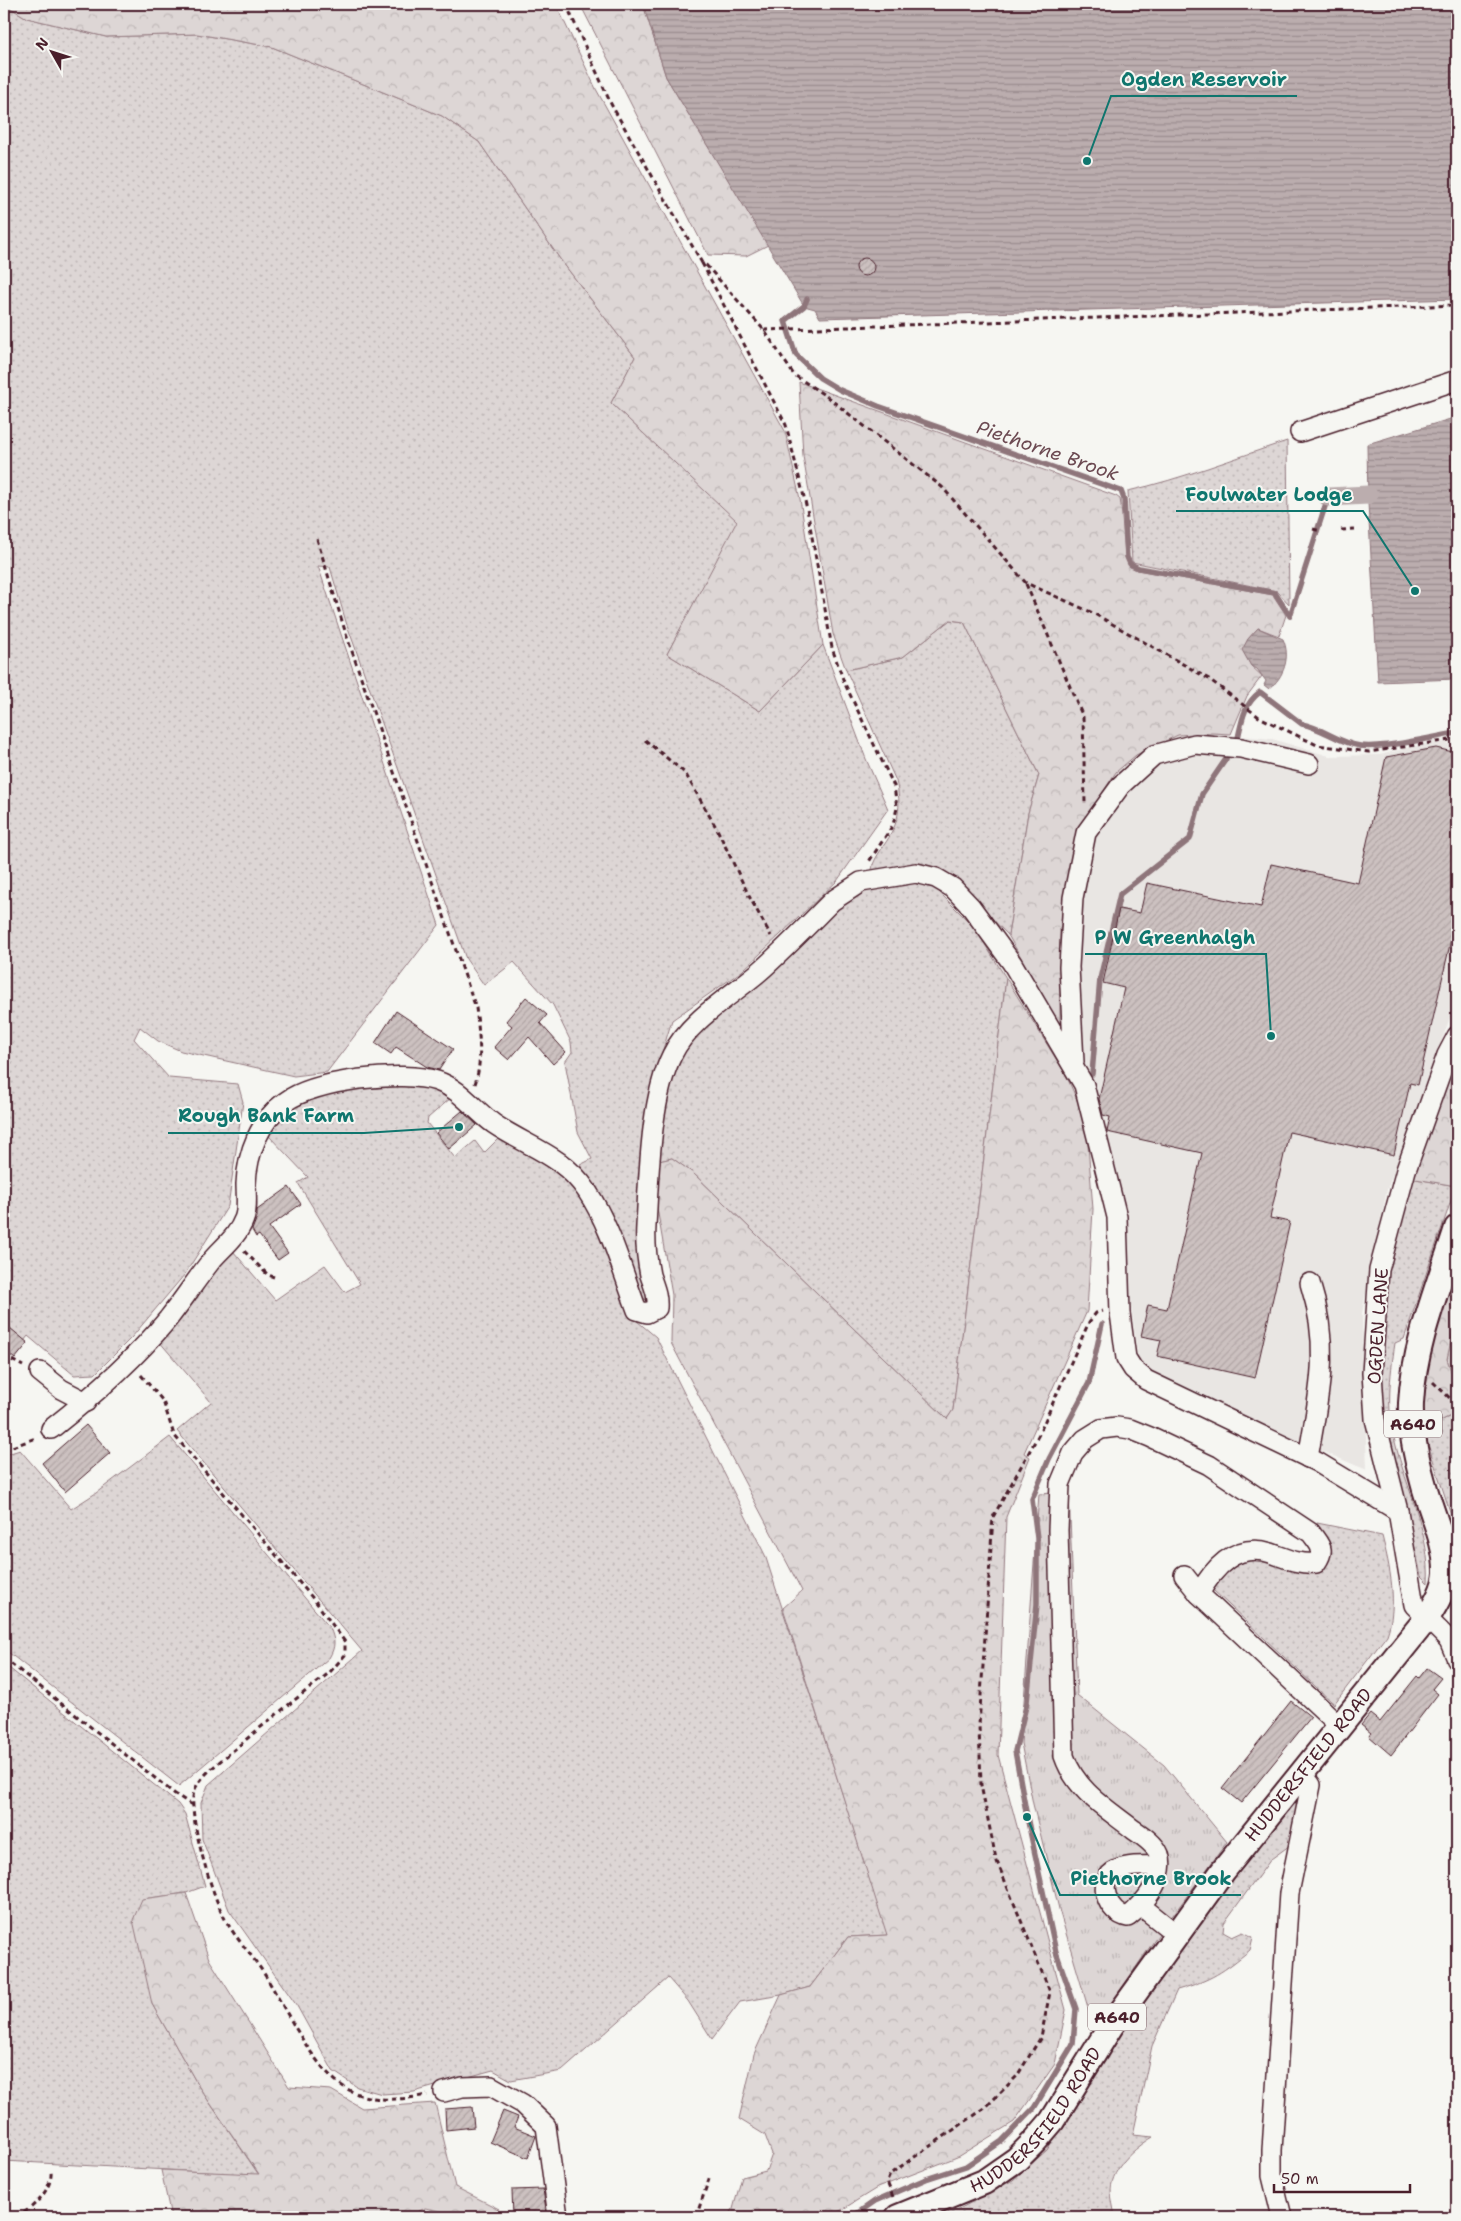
<svg xmlns="http://www.w3.org/2000/svg" width="1461" height="2221" font-family="'Shantell Sans',sans-serif">
<defs>
<pattern id="grass-dots" width="8" height="8" patternUnits="userSpaceOnUse" patternTransform="scale(1.25)"><rect width="8" height="8" fill="#ddd6d5"/><path d="M2 2h.1M6 6h.1" fill="none" stroke="#bfb7b7" stroke-width="1.8" stroke-linecap="round"/></pattern>
<pattern id="forest-crowns" width="20" height="18" patternUnits="userSpaceOnUse" patternTransform="scale(1.25)"><rect width="20" height="18" fill="#ddd6d5"/><path d="M2 6a3 3 0 1 1 6 0M12 15a3 3 0 1 1 6 0" fill="none" stroke="#bfb7b7"/></pattern>
<pattern id="park-tufts" width="24" height="20" patternUnits="userSpaceOnUse" patternTransform="scale(1.25)"><rect width="24" height="20" fill="#ddd6d5"/><path d="M3 7l-1-3M5 7V3M7 7l1-3M15 17l-1-3M17 17v-4M19 17l1-3" fill="none" stroke="#bfb7b7"/></pattern>
<pattern id="water-rules" width="6" height="5" patternUnits="userSpaceOnUse" patternTransform="scale(1.25)"><rect width="6" height="5" fill="#bbadae"/><path d="M0 2.5h6" fill="none" stroke="#9a8c8e"/></pattern>
<pattern id="building-hatch" width="6" height="6" patternUnits="userSpaceOnUse" patternTransform="scale(1.25)"><rect width="6" height="6" fill="#ccc1c0"/><path d="M-1 1l2-2M0 6l6-6M5 7l2-2" fill="none" stroke="#b1a5a5"/></pattern>
</defs>
<rect width="100%" height="100%" fill="#f6f6f2"/>
<filter id="ink" filterUnits="userSpaceOnUse"><feTurbulence type="fractalNoise" baseFrequency=".02" numOctaves="2"/><feDisplacementMap in="SourceGraphic" scale="10" xChannelSelector="R" yChannelSelector="G"/><feConvolveMatrix kernelMatrix="1 2 1 2 8 2 1 2 1" color-interpolation-filters="sRGB"/></filter>
<g filter="url(#ink)">
<path fill="#e9e6e3" d="M1212,733L1272,739L1329,756L1380,755L1438,740L1457,746V1005L1451,1015L1387,1190L1362,1313L1367,1470L1177,1390L1141,1367L1137,1352L1128,1282L1127,1212L1107,1163L1087,1084L1078,1024L1060,1025V930L1075,842L1086,818L1116,772L1136,755L1178,735Z"/>
<g fill="url(#grass-dots)" stroke="#947a80">
<path d="M4,4L27,18L106,37L197,34L272,47L442,116L479,142L560,259L635,357L611,403L738,521L667,654L760,711L823,645L866,759L888,809L837,881L742,971L672,1020L647,1102L639,1242L651,1298L647,1300L639,1297L611,1212L580,1165L592,1159L578,1132L565,1062L572,1052L571,1042L553,1005L514,962L484,985L466,959L346,622L330,567L318,566L439,925L327,1072L294,1076L181,1051L158,1041L140,1027L134,1039L169,1078L238,1084L243,1102L228,1206L185,1274L132,1337L95,1374L74,1375L28,1336L24,1341L4,1325L7,1315L4,1313Z"/>
<path d="M1287,441L1289,604L1277,591L1132,562L1128,491C1182,479 1234,458 1287,441Z"/>
<path d="M950,620L964,622L1039,775L1028,813L1008,935L967,893L926,867L872,870C873,860 879,854 884,845C899,824 902,806 896,781L846,670L903,657Z"/>
<path d="M916,881L933,886L974,927L1006,978L953,1410L947,1419L693,1173L672,1158L659,1161L664,1092L679,1053L697,1027L854,892Z"/>
<path d="M431,1084L452,1097L428,1118L427,1123L455,1158L475,1141L484,1153L502,1135L558,1165L597,1220L624,1294L637,1321L656,1337L765,1555L888,1935L848,1937L810,1987L781,1995L740,2002L712,2039L688,2001L668,1978L562,2071L511,2080L493,2070L414,2092L382,2094L357,2087L333,2071L297,2006L229,1910L202,1839L201,1803L208,1785L362,1651L177,1431L211,1402L158,1340L223,1256L233,1251L275,1300L325,1265L345,1292L360,1284L298,1183L308,1177L268,1135L275,1116L325,1089L379,1088Z"/>
<path d="M1410,1178L1456,1186L1404,1339L1395,1343C1390,1377 1386,1409 1395,1442C1406,1488 1431,1535 1428,1583L1421,1576L1411,1530L1386,1442L1378,1354L1394,1233Z"/>
<path d="M1457,1313V1389L1447,1359Z"/>
<path d="M1457,1413V1533L1423,1429Z"/>
<path d="M170,1437L330,1628C335,1640 336,1646 329,1658L179,1786L4,1649V1455L20,1450L71,1509L96,1493Z"/>
<path d="M1317,1523L1382,1536C1390,1567 1398,1604 1387,1635L1334,1704L1213,1590L1210,1585L1243,1557L1309,1569L1323,1542Z"/>
<path d="M4,1664L178,1804L185,1814L205,1886L186,1893L143,1899L152,2004L199,2087L259,2175L4,2161Z"/>
<path d="M1301,1791L1293,1843L1271,1859L1224,1923L1223,1932L1232,1937L1243,1932L1253,1937L1250,1950C1223,1972 1212,1980 1177,1990L1152,2046L1133,2135L1153,2137C1135,2148 1112,2167 1111,2190C1111,2199 1114,2209 1115,2217H936L961,2208L1013,2180L1047,2150L1126,2019L1226,1880Z"/>
</g>
<g fill="url(#forest-crowns)" stroke="#947a80">
<path d="M4,4H556L596,89L785,431L800,499L823,645L760,711L667,654L737,521L611,403L635,357L560,259L479,142L442,116L272,47L197,34L106,37L27,18Z"/>
<path d="M580,4H643L666,77L768,245L746,256L708,255Z"/>
<path d="M799,382L1116,496L1120,499L1121,505L1125,555L1130,567L1137,570L1273,595L1286,615L1279,636L1258,628L1248,639L1243,650L1251,666L1262,676L1247,696L1231,734L1212,733L1178,735L1136,755L1116,772L1086,818L1075,842L1060,930V1025L1008,935L1028,813L1039,775L964,622L950,620L903,657L846,670L833,634L803,456Z"/>
<path d="M1006,978L1066,1075L1086,1120L1093,1209L1087,1311L1024,1453L1030,1457L1006,1517L998,1755L1066,2010L1055,2064L1014,2122L957,2157L877,2188L830,2217H728L733,2209L742,2177L766,2171L772,2154L765,2135L739,2119L754,2054L781,1995L810,1987L848,1937L887,1935L783,1608L802,1591L671,1343L672,1295L656,1202L659,1161L672,1158L693,1173L947,1419L953,1410Z"/>
<path d="M1457,1058V1183L1456,1186L1410,1178Z"/>
<path d="M1457,1251V1313L1447,1359L1457,1389V1413L1423,1429L1421,1401L1423,1355Z"/>
<path d="M186,1893L209,1959L289,2087L331,2090L362,2108L435,2103L455,2187L499,2209L468,2217L425,2208L408,2217H171L161,2170L259,2174L199,2087L152,2004L133,1920L142,1899Z"/>
</g>
<path fill="url(#park-tufts)" stroke="#947a80" d="M1069,1492L1077,1695L1164,1765L1227,1842L1156,1938L1104,2014L1092,2021L1060,1913L1033,1804L1021,1743L1039,1494Z"/>
<g fill="url(#water-rules)" stroke="#8e747a">
<path d="M643,4H1457V299L820,318L815,309L804,306L666,77Z"/>
<path d="M1457,417V679L1378,682L1368,503L1367,444Z"/>
<path d="M1258,628L1283,639C1291,657 1284,677 1269,689L1264,685L1266,681L1257,669L1251,666L1242,650L1248,639Z"/>
</g>
<g fill="none" stroke-linecap="round" stroke-linejoin="round">
<g stroke="#8e747a" stroke-width="5.5">
<path d="M807,299L804,306L785,321L796,355L820,378L840,390L878,406L1121,491L1124,499L1127,557L1130,564L1139,568L1275,593L1290,616"/>
<path d="M1290,616L1328,497"/>
<path d="M1238,738C1242,720 1244,704 1260,692L1302,724C1323,728 1339,743 1360,746C1384,749 1432,737 1457,733"/>
<path d="M1092,1074L1100,979L1120,894L1190,839L1202,794L1226,759"/>
<path d="M852,2217L875,2201L926,2179L966,2166L1002,2141L1034,2108L1073,2044L1076,2009L1056,1952L1027,1817L1015,1751L1027,1702L1037,1604V1538L1032,1499L1049,1459L1089,1383L1102,1324"/>
</g>
<path stroke="#bbadae" stroke-width="19" d="M1328,497L1368,495"/>
</g>
<g fill="url(#building-hatch)" stroke="#4a1f2b">
<circle cx="865" cy="267" r="9"/>
<path d="M1436,748L1457,753V932L1453,931L1418,1085L1410,1083L1394,1155L1289,1132L1270,1218L1290,1222L1255,1378L1157,1356L1161,1340L1141,1336L1148,1305L1167,1309L1202,1153L1107,1132L1110,1117L1103,1115L1099,1099L1124,988L1103,983L1119,909L1140,913L1147,883L1261,907L1271,864L1358,883L1386,757Z"/>
<path d="M526,997L547,1015L540,1023L566,1052L553,1064L529,1037L509,1060L494,1047L512,1026L506,1021Z"/>
<path d="M396,1011L453,1049L439,1070L427,1067L396,1047L391,1054L375,1043Z"/>
<path d="M462,1111L477,1125L449,1149L436,1133Z"/>
<path d="M289,1187L301,1204L269,1227L288,1253L278,1260L259,1235L256,1237L252,1230L257,1217V1210Z"/>
<path d="M4,1323L28,1343L15,1359L4,1350Z"/>
<path d="M86,1425L110,1453L65,1492L42,1463Z"/>
<path d="M1427,1668L1441,1678L1432,1689L1438,1694L1391,1755L1369,1736L1371,1733L1361,1725L1370,1714L1380,1722L1417,1676L1419,1678Z"/>
<path d="M1291,1701L1311,1717L1241,1803L1222,1788Z"/>
<path d="M472,2107L474,2127L446,2130L445,2109Z"/>
<path d="M503,2111L518,2117L514,2127L536,2136L528,2158L490,2142Z"/>
<path d="M543,2189L547,2216L513,2217L512,2190Z"/>
</g>
<g fill="none" stroke-linecap="round" stroke-linejoin="round">
<g stroke="#4a1f2b" stroke-width="22">
<g id="minor">
<path d="M1300,432L1457,380"/>
<path d="M1457,1036L1447,1055L1406,1170L1379,1270L1372,1373L1375,1419L1398,1511L1414,1605L1449,1640L1457,1659"/>
<path d="M1074,1062L1069,967L1073,898L1086,833L1121,785L1154,755L1195,744L1241,748L1309,764"/>
<path d="M40,1372L61,1389L86,1402"/>
<path d="M51,1429C93,1396 134,1360 168,1319C183,1300 196,1280 211,1261C222,1248 238,1236 244,1219C248,1210 246,1194 246,1184C247,1153 260,1120 285,1102C314,1080 403,1070 437,1081C461,1089 474,1110 494,1124C528,1147 563,1155 587,1191C611,1227 622,1271 637,1310L647,1313L657,1308C658,1295 654,1287 650,1275C647,1260 645,1242 646,1226C649,1176 650,1099 672,1055C688,1021 731,996 759,972C784,950 808,925 832,901L861,882L916,873L936,878L953,888L971,907L1012,963L1084,1085L1117,1217L1120,1313L1126,1358L1133,1369L1146,1380L1317,1462L1398,1511"/>
<path d="M1308,1458C1319,1393 1331,1348 1310,1283"/>
<path d="M1184,1575L1199,1594L1341,1727"/>
<path d="M1160,1866C1147,1866 1130,1864 1117,1870C1095,1879 1107,1914 1128,1917C1144,1904 1167,1877 1159,1854C1155,1844 1143,1836 1134,1830C1106,1808 1076,1791 1064,1756L1058,1530L1060,1484L1073,1453L1085,1439L1101,1429L1117,1427L1130,1429L1150,1437L1209,1465L1311,1533C1320,1546 1326,1549 1316,1563C1299,1565 1286,1558 1271,1553C1236,1542 1214,1567 1199,1594"/>
<path d="M1141,1906L1176,1934"/>
<path d="M444,2092L462,2087L491,2086L523,2104L546,2126L558,2217"/>
<path d="M1282,2217L1272,2176V2150L1289,1893L1311,1785L1302,1773"/>
</g>
</g>
<g stroke="#4a1f2b" stroke-width="28">
<g id="major">
<path id="s1" d="M898,2217L984,2182L1017,2159L1035,2141L1052,2121L1111,2026L1223,1871L1427,1618C1435,1605 1445,1589 1446,1573C1447,1544 1430,1510 1423,1482C1416,1457 1410,1428 1411,1403C1414,1343 1439,1285 1457,1228"/>
</g>
</g>
<g stroke="#4a1f2b" stroke-width="3" stroke-dasharray="5 4" stroke-linecap="butt">
<path d="M566,4L611,104L702,263L706,265L764,330L794,375L826,396L942,487L1026,583L1093,613L1209,679L1259,717L1317,745L1369,752L1457,739"/>
<path d="M702,263L786,425L807,509L832,648L844,682L894,786L897,808L893,825L868,863"/>
<path d="M764,330L1457,305"/>
<path d="M1313,529L1321,531"/>
<path d="M1341,530L1355,529"/>
<path d="M317,539L346,634L476,1008C479,1033 483,1059 475,1084"/>
<path d="M1026,584L1083,717L1085,803"/>
<path d="M645,740L685,773L717,829L749,896L771,936"/>
<path d="M244,1251L268,1275L274,1277"/>
<path d="M4,1356L23,1366"/>
<path d="M141,1375L163,1401L174,1435L316,1602L345,1642V1655L329,1673C297,1698 265,1723 235,1749C221,1761 203,1773 195,1789C185,1808 212,1893 222,1913C232,1935 250,1952 263,1972C285,2006 313,2071 349,2090C373,2103 401,2100 427,2095"/>
<path d="M1433,1382L1457,1405"/>
<path d="M4,1450L36,1438"/>
<path d="M4,1658L175,1794L192,1805"/>
<path d="M893,2197L887,2182L890,2174L985,2108L1017,2076L1041,2037L1050,1992L996,1859L981,1785L979,1725L993,1517L1039,1434L1089,1322L1096,1313L1103,1311"/>
<path d="M16,2217C32,2210 53,2189 51,2171"/>
<path d="M696,2217L710,2176"/>
</g>
<use href="#minor" stroke="#f6f6f2" stroke-width="19"/>
<use href="#major" stroke="#f6f6f2" stroke-width="24"/>
</g>
</g>
<g text-anchor="middle" stroke-width="4" stroke-linejoin="round" paint-order="stroke">
<g fill="#f6f6f2" stroke="#7e6067" stroke-width="1">
<rect x="1384" y="1410.5" width="58" height="27" rx="4"/>
<rect x="1088" y="2003.5" width="58" height="27" rx="4"/>
</g>
<g font-size="16" font-weight="bold" fill="#4a1f2b">
<text x="1413" y="1430">A640</text>
<text x="1117" y="2023">A640</text>
</g>
<g font-size="18" fill="#4a1f2b" stroke="#f6f6f2">
<text transform="translate(1378 1326) rotate(-86)" y="6">OGDEN LANE</text>
<text dy="6" stroke="none"><textPath href="#s1" startOffset="624">HUDDERSFIELD ROAD</textPath></text>
<text dy="6" stroke="none"><textPath href="#s1" startOffset="174">HUDDERSFIELD ROAD</textPath></text>
</g>
<g font-size="19" font-style="italic" fill="#6c4a52" stroke="#f6f6f2">
<text transform="translate(1048 450) rotate(19)" y="7">Piethorne Brook</text>
</g>
</g>
<path fill="none" stroke="#0f766e" stroke-width="2" d="M1087 161L1111 96H1297M1415 591L1363 511H1176M1271 1036L1266 954H1085M459 1127L364 1133H168M1027 1817L1060 1895H1241"/>
<g fill="#0f766e" stroke="#f6f6f2" stroke-width="2">
<circle cx="1087" cy="161" r="5"/>
<circle cx="1415" cy="591" r="5"/>
<circle cx="1271" cy="1036" r="5"/>
<circle cx="459" cy="1127" r="5"/>
<circle cx="1027" cy="1817" r="5"/>
</g>
<g font-size="19" text-anchor="middle" font-weight="bold" fill="#0f766e" stroke="#f6f6f2" stroke-width="4" stroke-linejoin="round" paint-order="stroke">
<text x="1204" y="86">Ogden Reservoir</text>
<text x="1269" y="501">Foulwater Lodge</text>
<text x="1175" y="944">P W Greenhalgh</text>
<text x="266" y="1122">Rough Bank Farm</text>
<text x="1151" y="1885">Piethorne Brook</text>
</g>
<rect width="1461" height="2221" fill="none" stroke="#f6f6f2" stroke-width="20"/>
<rect x="10" y="10" width="1441" height="2201" fill="none" stroke="#4a1f2b" stroke-width="2" filter="url(#ink)"/>
<g transform="translate(52 52) rotate(309)" stroke="#f6f6f2" stroke-width="4" paint-order="stroke">
<path d="M0-4L9 19L0 12L-9 19Z" fill="#4a1f2b"/>
<text y="-8" font-size="14" font-weight="bold" text-anchor="middle" fill="#4a1f2b">N</text>
</g>
<path d="M1274 2184v8h136v-8" fill="none" stroke="#4a1f2b" stroke-width="2.5"/>
<text x="1281" y="2184" font-size="15" fill="#4a1f2b" stroke="#f6f6f2" stroke-width="4" paint-order="stroke">50 m</text>
</svg>
